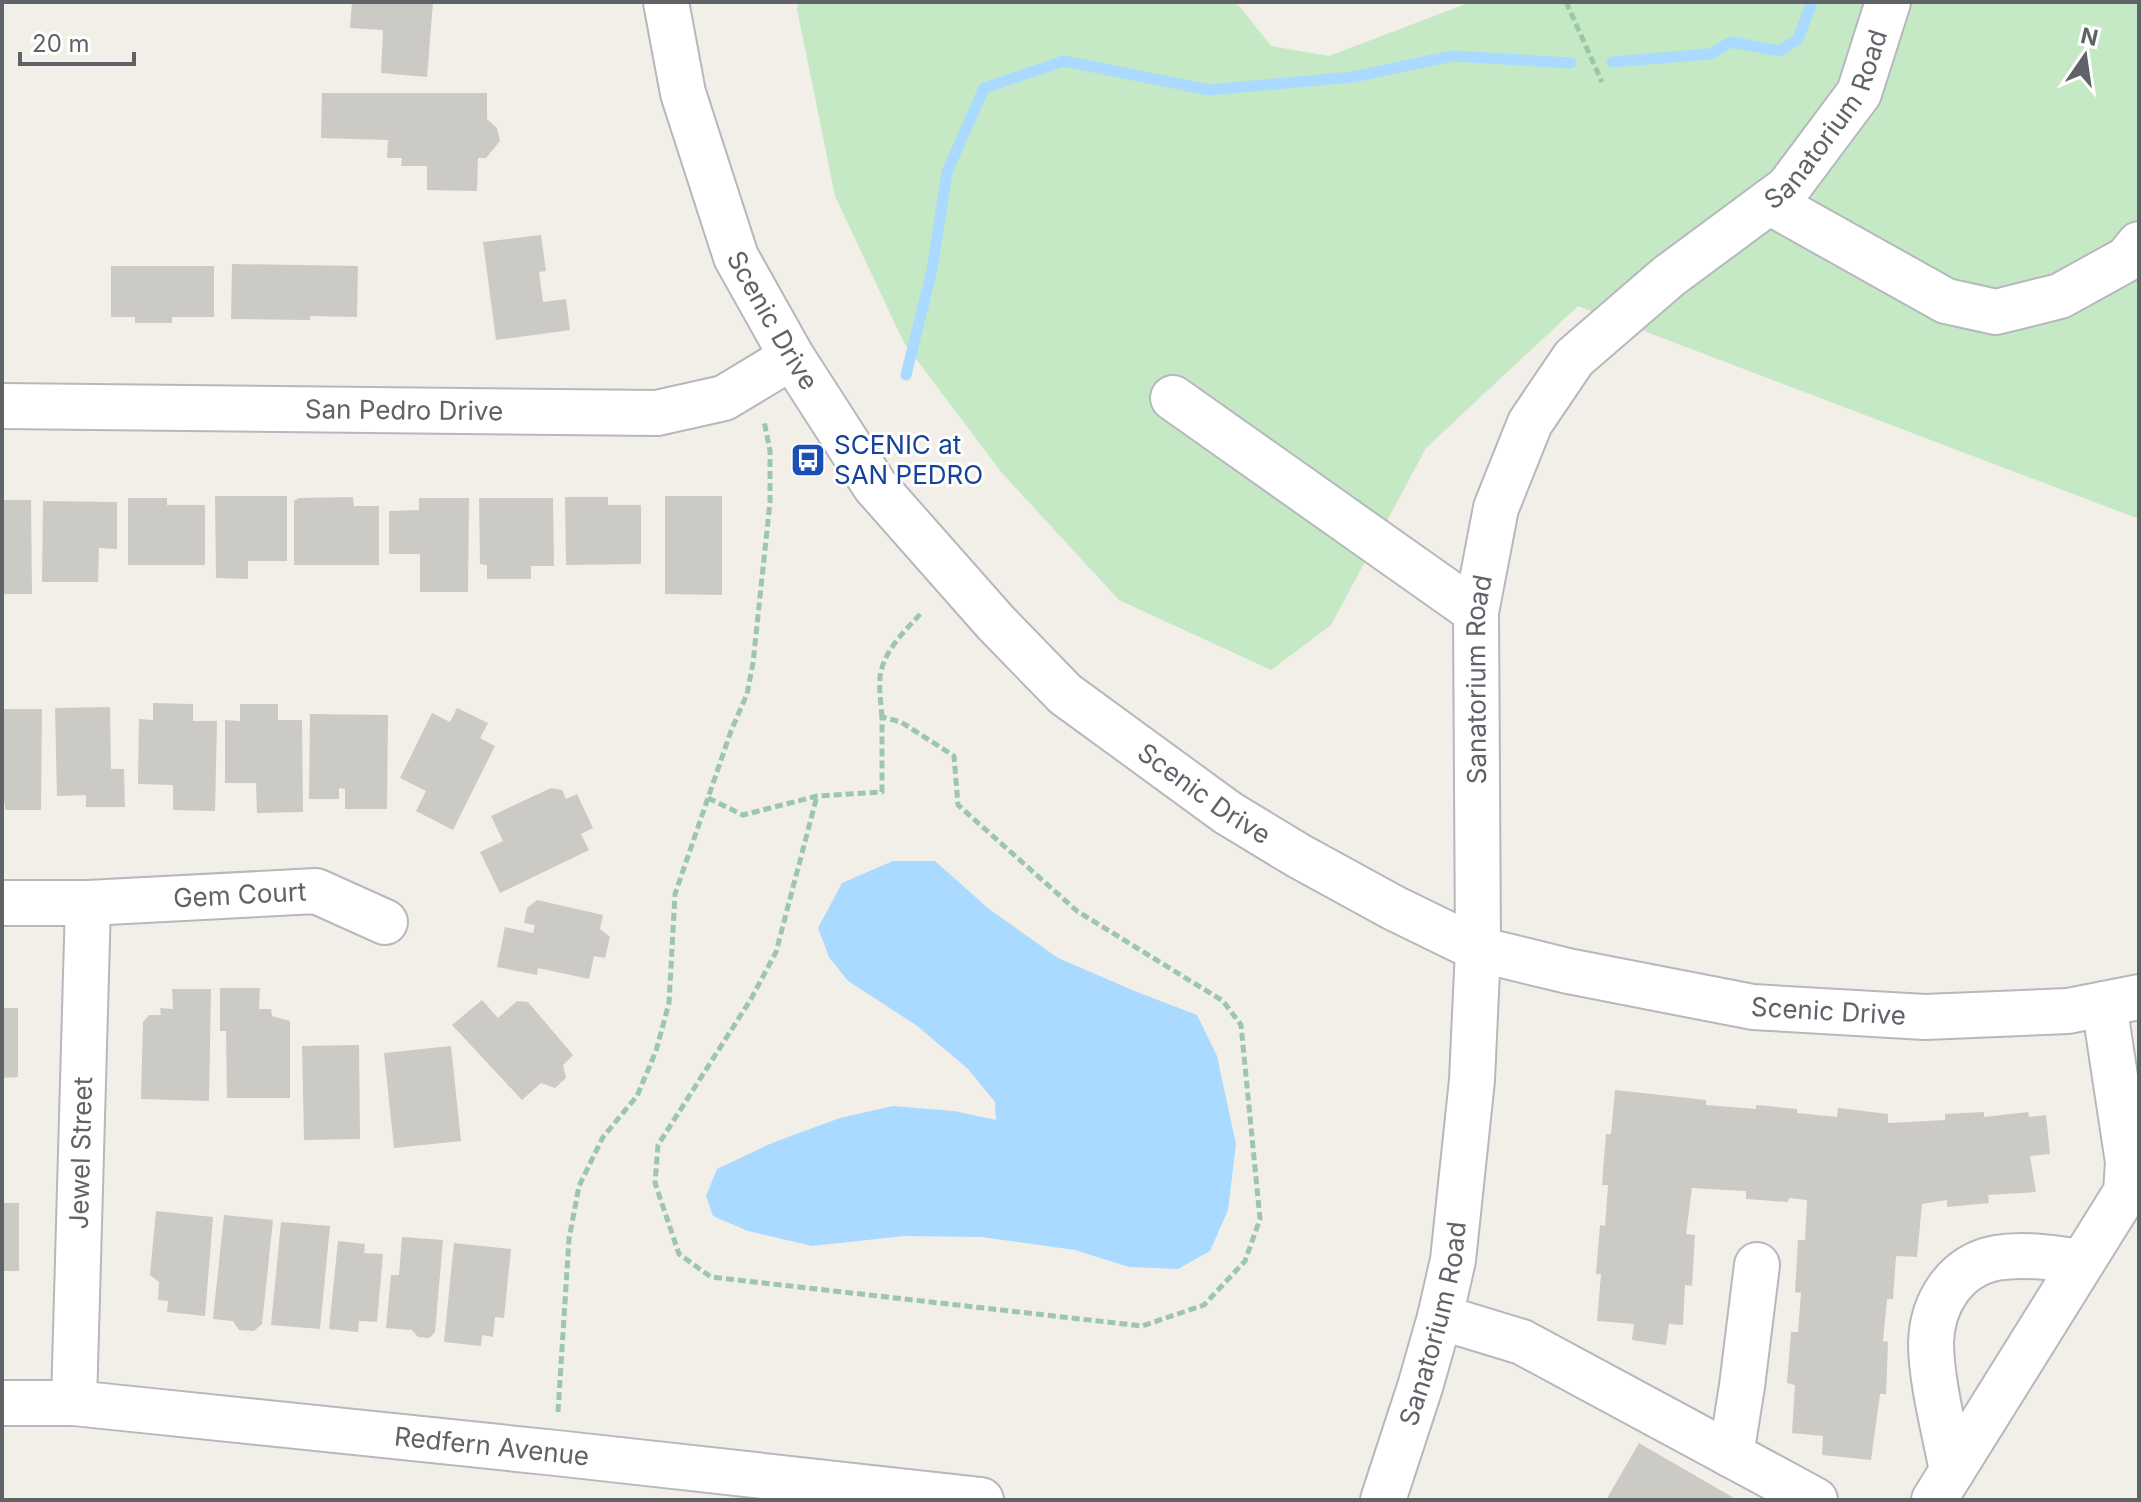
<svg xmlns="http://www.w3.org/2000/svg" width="2141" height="1502" font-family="Inter,sans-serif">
<rect width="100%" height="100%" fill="#f1efe8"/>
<path fill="#c5e8c5" d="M799,2H1236L1271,46L1329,56L1471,2H2139V519L1578,306L1426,448L1331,625L1271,670L1119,600L1002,473L904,343L835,196L797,9Z"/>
<path fill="#aadaff" d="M893,861H935L989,909L1058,958L1137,992L1197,1015L1217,1056L1236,1144L1228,1210L1210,1251L1178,1269L1129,1267L1075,1250L981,1237L904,1236L812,1246L748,1231L713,1216L706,1196L717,1169L772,1143L840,1118L893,1106L954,1111L996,1120L995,1102L968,1069L916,1025L848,981L829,957L818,928L842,883Z"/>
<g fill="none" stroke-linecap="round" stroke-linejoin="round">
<g stroke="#aadaff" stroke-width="11">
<path d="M1612,62L1710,54L1731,42L1780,51L1798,39L1812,2"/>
<path d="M906,375L932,270L947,172L984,88L1064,61L1209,90L1353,77L1452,56L1571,63"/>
</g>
</g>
<g fill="#cccac5">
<path d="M352,2H433L427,77L381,73L383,30L350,28Z"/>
<path d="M322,93H487V119L497,128L500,141L486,158H478L477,191L427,190V166H401L402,158H387L388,140L321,138Z"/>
<path d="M541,235L546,271L539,272L543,302L566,299L570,330L496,340L483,242Z"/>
<path d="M232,264L358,266L357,317L310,316V320L231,319Z"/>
<path d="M111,266H214V317H172V323H135V317H111Z"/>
<path d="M215,496H287V561H248V579L216,578Z"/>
<path d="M665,496H722V595L665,594Z"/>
<path d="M353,497L354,506H379V565H294V501L299,498Z"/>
<path d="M565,497H608V505H641V564L566,565Z"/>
<path d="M128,498H167V505H205V565H128Z"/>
<path d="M419,498H469L468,592H420V554H389V511L419,510Z"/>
<path d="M479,498H553L554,566H531V579H487V565L480,564Z"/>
<path d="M2,500H31L32,594H2Z"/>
<path d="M43,501L117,502V549L99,548L98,582H42Z"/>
<path d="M153,703L193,704V721H217L215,811L173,810V785L138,784L139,719L153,720Z"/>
<path d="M240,704H278V720H302L303,812L257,813L256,783H225V720L240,721Z"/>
<path d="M110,707L111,769H124L125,807H86V795L57,796L55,708Z"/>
<path d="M457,708L488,723L480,738L495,746L453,830L416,811L426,791L400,778L432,713L450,722Z"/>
<path d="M2,709H42L41,810H5V803H2Z"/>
<path d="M310,714L388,715L387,809H345V789L339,788V799H309Z"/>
<path d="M551,788L562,790L566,799L577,794L593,828L581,834L589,850L500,893L480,852L503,841L491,816Z"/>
<path d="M537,900L603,915L600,929L610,937L605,958L594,956L589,979L538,968L537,975L497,967L505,927L533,933L535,925L524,923L527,908Z"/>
<path d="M220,988H260L259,1009H271L272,1016L290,1021V1098H227L226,1031H220Z"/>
<path d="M172,989H211L209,1101L141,1099L143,1022L149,1015H161L160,1008L173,1009Z"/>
<path d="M482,1000L498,1018L517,1001L528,1002L573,1055L563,1065L566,1078L555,1088L541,1083L522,1100L452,1025Z"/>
<path d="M2,1008H18V1077L2,1078Z"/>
<path d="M359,1045L360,1139L304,1140L302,1046Z"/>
<path d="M451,1046L461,1141L394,1148L384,1053Z"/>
<path d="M1615,1090L1706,1100V1105L1756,1109V1105L1797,1109V1113L1837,1117L1838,1108L1888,1114V1123L1945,1120V1114L1984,1112V1117L2028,1112L2029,1117L2046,1115L2050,1154L2030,1156L2036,1192L1988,1195L1989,1203L1947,1207V1200L1922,1204L1917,1257L1896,1256L1893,1299H1887L1883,1341L1888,1342L1886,1394H1880L1871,1460L1822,1455L1823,1436L1792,1433L1795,1385L1787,1383L1791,1332H1798L1801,1293L1795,1292L1798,1240H1805L1807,1200L1789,1198L1788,1202L1746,1199V1191L1692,1188L1686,1234L1695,1235L1692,1286L1685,1285L1683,1325L1669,1324L1666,1345L1632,1340L1634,1324L1597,1321L1601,1274H1596L1600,1225L1605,1226L1608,1185H1602L1606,1134H1611Z"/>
<rect x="2" y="1203" width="17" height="68"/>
<path d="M156,1211L213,1217L205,1316L167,1312L168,1301L158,1300L159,1282L150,1275Z"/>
<path d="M224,1215L273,1220L262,1324L254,1331L239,1330L233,1321L213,1319Z"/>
<path d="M281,1222L330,1226L320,1329L271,1325Z"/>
<path d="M402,1237L443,1240L435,1332L429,1338L418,1337L412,1330L386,1328L391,1275H399Z"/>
<path d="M338,1241L365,1244L364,1253L383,1254L377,1322L359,1321L358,1332L329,1329Z"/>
<path d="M454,1243L511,1249L504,1318L495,1317L493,1337L482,1335L481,1346L444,1342Z"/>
<path d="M1639,1443L1727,1494L1737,1500H1606Z"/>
</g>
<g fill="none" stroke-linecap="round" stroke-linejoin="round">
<g stroke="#b5b8bc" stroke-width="48">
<g id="minor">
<path id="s1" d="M666,2L683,93L736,257L792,357L875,486L996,623L1065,694L1228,813L1299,856L1394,908L1478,949L1568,971L1753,1007L1925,1017L2068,1011L2139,997"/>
<path d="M1769,202L1946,301L1996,312L2060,296L2127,259L2139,244"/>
<path d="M1173,398L1476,612"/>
<path id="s2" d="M2,406L657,413L724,398L792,357"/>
<path id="s3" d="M2,903H88L316,891L385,922"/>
<path d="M1440,1317L1522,1342L1815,1500"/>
<path id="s4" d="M2,1403H74L556,1453L981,1500"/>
<path id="s5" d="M74,1403L88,903"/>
<path d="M1731,1455L1742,1386L1757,1265"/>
<path d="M1952,1471C1945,1433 1931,1381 1931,1343C1932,1303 1955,1266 1996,1258C2024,1253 2054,1258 2082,1262"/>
<path id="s6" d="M1383,1500L1420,1387L1440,1317L1453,1260L1472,1080L1478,949L1476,612L1496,508L1530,423L1574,358L1669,276L1788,188L1859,93L1888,2"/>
<path d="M1934,1500L2126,1192L2128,1162L2104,1004"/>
</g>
</g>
<g stroke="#9cc7a9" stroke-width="5" stroke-dasharray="8 4" stroke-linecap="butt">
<path d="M1566,2L1602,82"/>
<path d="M882,717C881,703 878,685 881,671C887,647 906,630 922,612"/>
<path d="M708,798L743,815L817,796L882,792V717L901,722L954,756L958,805L1077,911L1223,1001L1241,1025L1260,1219L1245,1261L1204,1305L1142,1326L711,1277L679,1254L655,1183L658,1145L751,999L776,952L817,796"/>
<path d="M558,1412L569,1239L579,1186L603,1137L637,1096L656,1051L669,1003L675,894L731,731L747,694L753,663L770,502V451L764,421"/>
</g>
<use href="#minor" stroke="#fff" stroke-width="44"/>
</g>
<defs>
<g id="bus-square" transform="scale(1.8)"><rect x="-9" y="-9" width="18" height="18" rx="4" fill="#1a4fb4" stroke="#fff"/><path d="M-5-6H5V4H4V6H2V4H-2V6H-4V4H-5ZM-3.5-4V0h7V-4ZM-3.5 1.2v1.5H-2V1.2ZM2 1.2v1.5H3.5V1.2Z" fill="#fff"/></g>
</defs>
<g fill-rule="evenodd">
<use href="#bus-square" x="808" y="460"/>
</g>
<g text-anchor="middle" stroke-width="6" stroke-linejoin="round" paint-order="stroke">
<g font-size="26" fill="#5f6368" stroke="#fff">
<text dy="9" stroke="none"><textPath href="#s6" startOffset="1528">Sanatorium Road</textPath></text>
<text dy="9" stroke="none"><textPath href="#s1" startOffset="338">Scenic Drive</textPath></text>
<text dy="9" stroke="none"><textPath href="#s2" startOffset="402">San Pedro Drive</textPath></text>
<text dy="9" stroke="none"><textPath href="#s6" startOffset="832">Sanatorium Road</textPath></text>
<text dy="9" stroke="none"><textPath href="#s1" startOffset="986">Scenic Drive</textPath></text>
<text dy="9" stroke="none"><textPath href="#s3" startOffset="238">Gem Court</textPath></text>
<text dy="9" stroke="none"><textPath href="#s1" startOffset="1658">Scenic Drive</textPath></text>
<text dy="9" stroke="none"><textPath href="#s5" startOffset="250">Jewel Street</textPath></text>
<text dy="9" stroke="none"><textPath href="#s6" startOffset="184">Sanatorium Road</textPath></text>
<text dy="9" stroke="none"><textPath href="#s4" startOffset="492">Redfern Avenue</textPath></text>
</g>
<g font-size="26" fill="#164399" stroke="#fff" text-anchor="start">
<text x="834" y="454">SCENIC at<tspan x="834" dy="30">SAN PEDRO</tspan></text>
</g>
</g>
<rect width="2141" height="1502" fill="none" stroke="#5f6368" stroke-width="8"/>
<g transform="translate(2085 56) rotate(13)" stroke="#ffffff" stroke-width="6" paint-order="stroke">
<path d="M0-6L14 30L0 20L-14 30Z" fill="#5f6368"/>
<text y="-12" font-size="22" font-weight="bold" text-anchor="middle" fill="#5f6368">N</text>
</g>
<path d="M20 52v12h114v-12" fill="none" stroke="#5f6368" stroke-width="4"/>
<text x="32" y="52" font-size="24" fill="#5f6368" stroke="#ffffff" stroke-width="6" paint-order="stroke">20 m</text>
</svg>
